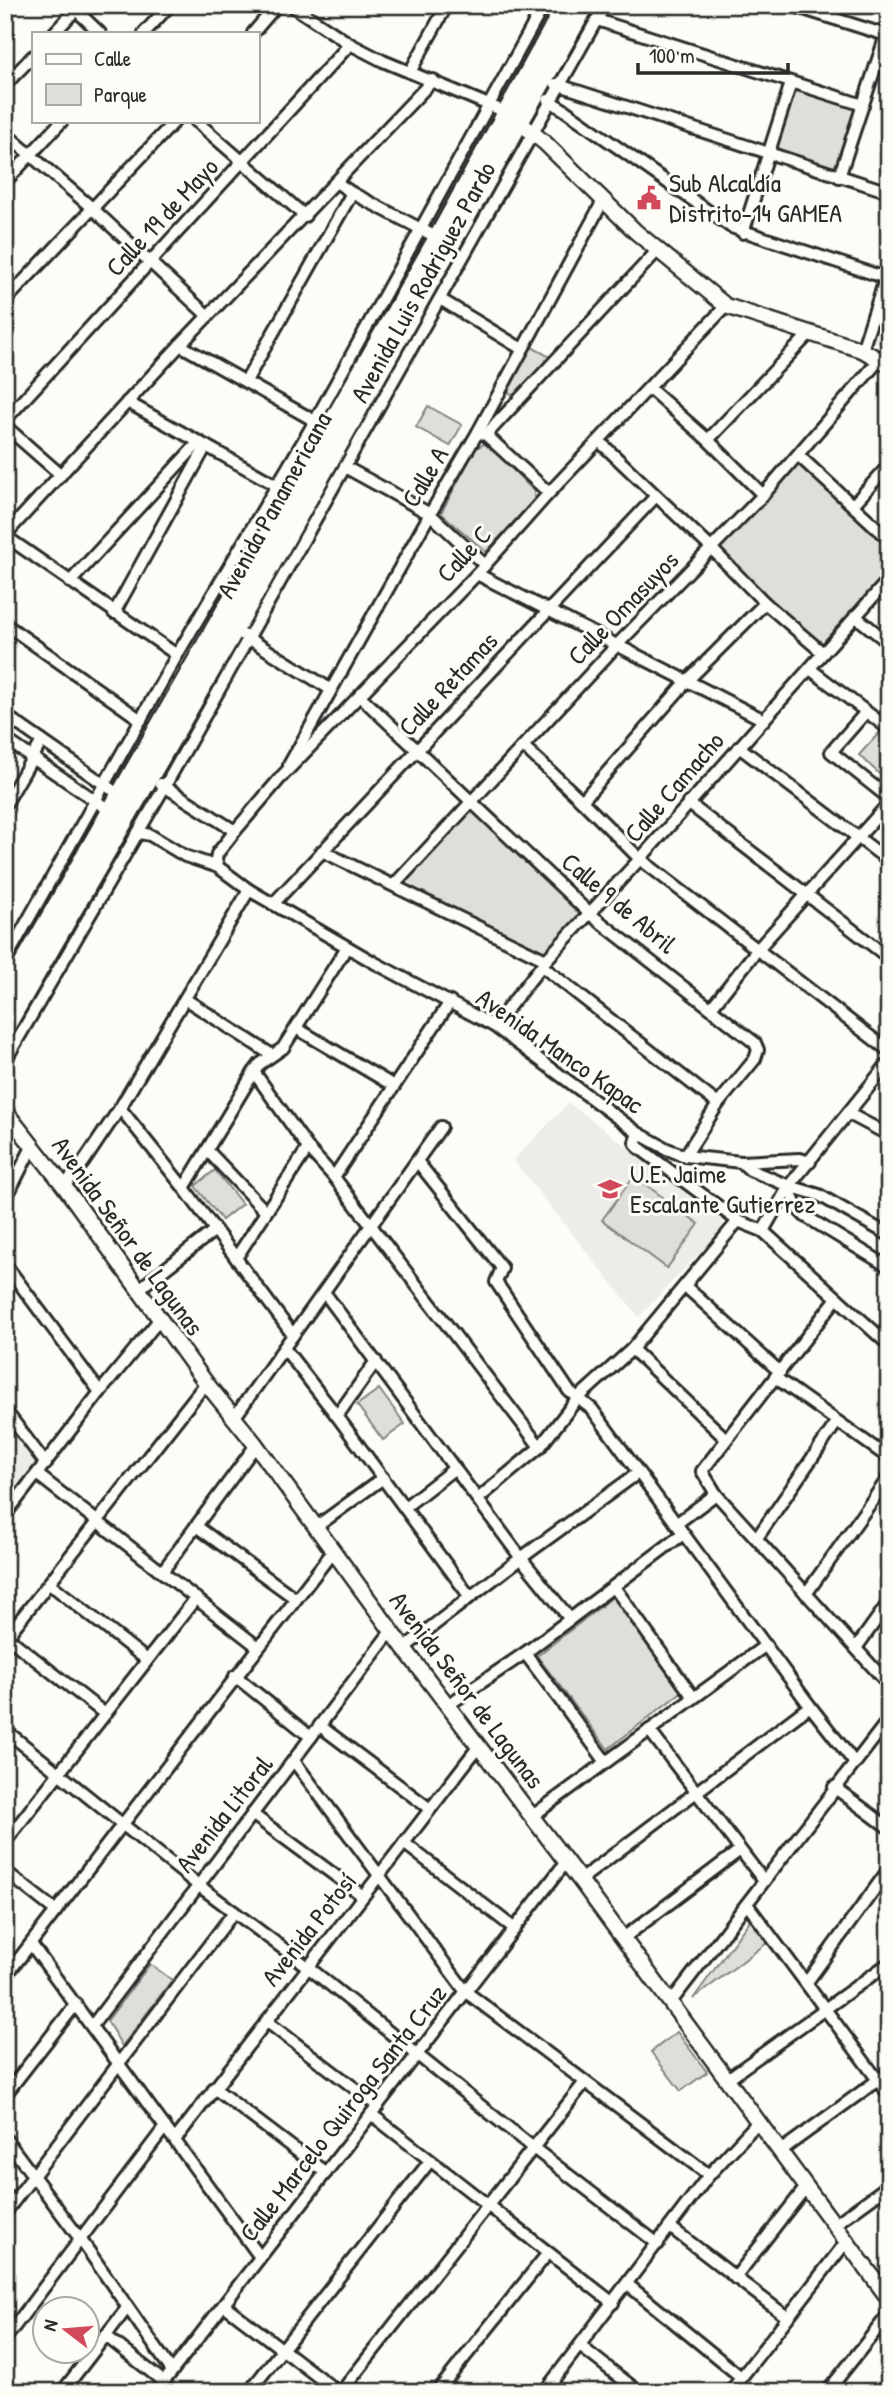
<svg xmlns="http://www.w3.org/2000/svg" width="894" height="2397" font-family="'Patrick Hand',sans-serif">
<rect width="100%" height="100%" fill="#fdfcf7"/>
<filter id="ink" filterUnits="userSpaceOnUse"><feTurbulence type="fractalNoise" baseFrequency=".0143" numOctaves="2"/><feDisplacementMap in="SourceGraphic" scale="14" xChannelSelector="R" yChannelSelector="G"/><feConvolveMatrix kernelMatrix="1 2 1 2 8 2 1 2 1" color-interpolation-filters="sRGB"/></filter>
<g filter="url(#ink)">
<g fill="#edece8">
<path d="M889,289V351L875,342L872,334L886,291Z"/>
<path d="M569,1103L722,1219L723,1228L639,1317L513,1160Z"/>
<path d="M5,1418L40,1465L5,1508Z"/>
</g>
<g fill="#dfdeda" stroke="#858482" stroke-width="2">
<path d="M798,90L852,107L856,112L836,169L776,151L775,148L793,92Z"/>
<path d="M530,346L550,357L514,395L509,393L507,389Z"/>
<path d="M428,406L462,425L450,446L416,427Z"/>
<path d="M486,443L534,491V500L486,552L441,513L476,448Z"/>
<path d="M799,460L889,549V572L819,648L716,549Z"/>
<path d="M880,732L889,740V783L859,755Z"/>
<path d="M472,810L581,914L544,956L401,886Z"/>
<path d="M215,1170L242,1204L222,1220L195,1186Z"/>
<path d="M634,1176L699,1224L667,1268L602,1220Z"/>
<path d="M379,1389L405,1424L383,1440L357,1405Z"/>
<path d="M613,1597L684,1690L608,1749L537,1656Z"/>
<path d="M750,1920L768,1942L693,1999Z"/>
<path d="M150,1964L172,1980L122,2046L107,2021Z"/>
<path d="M677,2032L707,2072L681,2091L651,2052Z"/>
</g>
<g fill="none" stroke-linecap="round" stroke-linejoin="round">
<g stroke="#2b2b2b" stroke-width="16">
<g id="minor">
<path d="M291,5L350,44L383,61L508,113"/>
<path d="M791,5L889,36"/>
<path d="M76,10L100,33"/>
<path d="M597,20L863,105"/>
<path d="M54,33L80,5"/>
<path d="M144,33L170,5"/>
<path d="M253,33L277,5"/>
<path d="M410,72L447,5"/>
<path d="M556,84L889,192"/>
<path d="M5,85L33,56"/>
<path d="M548,100L563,109L731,227L889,279"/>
<path d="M196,121L305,216"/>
<path d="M5,133L92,208L208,316"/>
<path d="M839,177L886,35"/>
<path d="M5,182L62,121"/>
<path d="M336,182L352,193L438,238"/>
<path d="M743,233L791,83"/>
<path d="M440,299L522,349"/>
<path d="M5,301L175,121"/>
<path d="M180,345L315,421"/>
<path d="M862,350L889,267"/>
<path d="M246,381L352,193"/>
<path d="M649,388L708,440L763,495"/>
<path d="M127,402L278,486"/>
<path d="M5,420L350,44"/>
<path d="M5,426L61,475"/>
<path d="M478,432L486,435L658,250"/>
<path d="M486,435L549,493"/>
<path d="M708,440L810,333"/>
<path d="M599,441L712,549L765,603L823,653"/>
<path d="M799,456L889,539"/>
<path d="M345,467L430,514L485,565"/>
<path d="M853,505L889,465"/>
<path d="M5,535L180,345L433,80"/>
<path d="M5,536L177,655"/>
<path d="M477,574L764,720"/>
<path d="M70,582L199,442"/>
<path d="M114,613L206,446"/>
<path d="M855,616L889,643"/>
<path d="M5,624L141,720"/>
<path d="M243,635L330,689"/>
<path d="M810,669L889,729"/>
<path d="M361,697L590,914L755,1043L758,1050L755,1059L718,1104L685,1156"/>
<path d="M866,712L831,752L889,798"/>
<path d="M5,715L111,789"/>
<path d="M5,739L115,814"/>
<path d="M524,747L582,801L640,859L889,1051"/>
<path d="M739,747L889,861"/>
<path d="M289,765L430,514L478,432L604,199"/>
<path d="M161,784L235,831L217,854L216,860L218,867L249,890L375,963L494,1026L638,1133L667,1149L685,1156L741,1162L750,1170L789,1186"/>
<path d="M582,801L688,680L765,603"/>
<path d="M688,803L889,958"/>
<path d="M5,805L42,741"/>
<path d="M235,831L282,776L477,574L549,493L726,306"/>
<path d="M135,837L140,833L150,835L185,856L218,867"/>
<path d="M322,851L546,960"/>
<path d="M394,885L617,645L763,495L880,359"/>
<path d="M273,904L656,496"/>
<path d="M5,961L177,655L315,421L544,5"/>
<path d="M542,966L718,1104"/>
<path d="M185,999L272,1055"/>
<path d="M711,1008L757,950L889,803"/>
<path d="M494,1026L546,960L640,859L889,579"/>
<path d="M296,1028L394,1086"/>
<path d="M5,1061L165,786L605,5"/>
<path d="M254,1072L308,1148L334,1177L540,1447"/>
<path d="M120,1108L184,1188L293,1335"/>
<path d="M849,1114L889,1135"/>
<path d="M638,1133L635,1142L638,1147L738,1221L763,1231L889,1345"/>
<path d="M207,1150L266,1212"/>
<path d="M417,1161L502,1268L496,1282L569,1391L592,1409L810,1706L854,1762"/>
<path d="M741,1162L800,1159L810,1162"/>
<path d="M334,1177L450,1002"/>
<path d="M64,1186L83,1163L120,1108L249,890"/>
<path d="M184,1188L254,1072L260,1064L283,1048L347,947"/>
<path d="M5,1200L32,1147"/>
<path d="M763,1231L789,1186L889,1062"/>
<path d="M889,1235L819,1195L789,1186L796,1207L805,1216L889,1267"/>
<path d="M236,1258L308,1148"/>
<path d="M5,1264L100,1392"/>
<path d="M685,1286L780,1372"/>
<path d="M139,1289L215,1230"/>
<path d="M324,1292L521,1558L570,1619"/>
<path d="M837,1298L702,1471L716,1494L889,1685"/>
<path d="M284,1348L337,1416L470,1597"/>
<path d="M632,1349L726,1439"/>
<path d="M776,1378L889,1458"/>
<path d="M5,1410L46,1464"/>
<path d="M337,1416L376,1361"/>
<path d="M234,1418L441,1127"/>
<path d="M38,1475L258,1647"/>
<path d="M479,1498L540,1447L577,1399L632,1349L738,1221"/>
<path d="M405,1507L455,1468"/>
<path d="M5,1515L100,1392L159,1320"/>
<path d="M676,1524L716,1494"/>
<path d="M196,1526L296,1599"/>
<path d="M316,1527L383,1478"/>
<path d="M757,1538L837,1422"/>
<path d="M162,1572L256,1445"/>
<path d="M49,1583L147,1660"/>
<path d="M614,1587L693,1697"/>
<path d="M806,1594L889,1477"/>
<path d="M7,1637L105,1714"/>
<path d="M5,1639L206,1383"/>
<path d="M404,1648L521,1558L638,1473"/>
<path d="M856,1648L889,1602"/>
<path d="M525,1653L606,1762"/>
<path d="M235,1676L311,1737"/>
<path d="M448,1705L525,1653L683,1534"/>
<path d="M320,1726L430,1809"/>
<path d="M5,1730L198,1885L308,1967L532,2147L658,2244"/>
<path d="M649,1730L764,1881"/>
<path d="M294,1761L466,1992L709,2175"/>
<path d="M834,1787L889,1828"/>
<path d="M252,1814L363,1896"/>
<path d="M531,1817L766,1645"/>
<path d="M5,1842L196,1598"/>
<path d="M404,1843L515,1929"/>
<path d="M5,1871L56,1911"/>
<path d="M580,1880L810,1706"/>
<path d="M747,1904L889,2095"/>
<path d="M622,1939L740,1850"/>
<path d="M31,1944L260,2257"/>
<path d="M5,1977L334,1550"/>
<path d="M807,1982L889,1869"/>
<path d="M671,2002L889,1719"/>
<path d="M266,2021L378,2106"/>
<path d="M92,2026L392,1630"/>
<path d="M726,2080L889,1963"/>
<path d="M214,2088L326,2173"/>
<path d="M5,2095L76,2004"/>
<path d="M371,2114L613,2303"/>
<path d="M5,2138L81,2240L172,2371"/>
<path d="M175,2140L479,1746"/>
<path d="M779,2152L889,2072"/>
<path d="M5,2213L234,1912"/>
<path d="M834,2225L889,2185"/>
<path d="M670,2227L787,2317"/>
<path d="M735,2278L806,2187"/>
<path d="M627,2284L741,2377"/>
<path d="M224,2305L338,2392"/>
<path d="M106,2336L164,2382"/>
<path d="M5,2339L165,2127"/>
<path d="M580,2346L639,2392"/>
<path d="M62,2392L127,2308"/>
<path d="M156,2392L566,1862"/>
<path d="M249,2392L430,2161"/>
<path d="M341,2392L585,2082"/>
<path d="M437,2392L548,2253"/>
<path d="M544,2392L709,2175L758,2122"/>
<path d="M730,2392L846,2242"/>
<path d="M827,2392L889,2314"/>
</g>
</g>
<g stroke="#2b2b2b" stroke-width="19">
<g id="tertiary">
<path d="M512,116L545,143L636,232L726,306L862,350L889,365"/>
<path d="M5,1111L64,1186L206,1383L256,1445L404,1648L580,1880L889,2299"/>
</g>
</g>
<g stroke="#2b2b2b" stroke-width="23">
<g id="trunk">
<path d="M5,997L438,238L566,5"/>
<path d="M5,1027L234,630L585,5"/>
</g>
</g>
<use href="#minor" stroke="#fdfcf7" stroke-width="10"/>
<use href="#tertiary" stroke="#fdfcf7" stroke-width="14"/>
<use href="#trunk" stroke="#fdfcf7" stroke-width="18"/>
</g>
</g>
<defs>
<g id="civic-bare" transform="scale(1.89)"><path d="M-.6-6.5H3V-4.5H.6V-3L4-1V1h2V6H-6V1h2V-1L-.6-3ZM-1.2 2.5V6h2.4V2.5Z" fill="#d1495b" stroke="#fdfcf7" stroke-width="2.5" paint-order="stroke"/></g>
<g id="school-bare" transform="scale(1.89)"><path d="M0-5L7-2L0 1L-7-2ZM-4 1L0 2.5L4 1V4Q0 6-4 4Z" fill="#d1495b" stroke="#fdfcf7" stroke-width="2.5" paint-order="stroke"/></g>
</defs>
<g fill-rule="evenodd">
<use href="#civic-bare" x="649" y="198"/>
<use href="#school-bare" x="610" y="1189"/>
</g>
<g text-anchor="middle" stroke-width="6" stroke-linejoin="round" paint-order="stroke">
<g font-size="26" fill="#2b2b2b" stroke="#fdfcf7" text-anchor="start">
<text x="669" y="192">Sub Alcaldía<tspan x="669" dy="30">Distrito-14 GAMEA</tspan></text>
<text x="630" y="1183">U.E. Jaime<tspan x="630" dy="30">Escalante Gutierrez</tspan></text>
</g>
<g font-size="26" fill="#2b2b2b" stroke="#fdfcf7">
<text transform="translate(162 217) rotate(-47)" y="9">Calle 19 de Mayo</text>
<text transform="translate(423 282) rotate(-61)" y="9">Avenida Luis Rodriguez Pardo</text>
<text transform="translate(425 477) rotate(-59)" y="9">Calle A</text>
<text transform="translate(274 505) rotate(-61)" y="9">Avenida Panamericana</text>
<text transform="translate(464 554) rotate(-47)" y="9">Calle C</text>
<text transform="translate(623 608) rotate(-46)" y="9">Calle Omasuyos</text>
<text transform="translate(448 684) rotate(-47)" y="9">Calle Retamas</text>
<text transform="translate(674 787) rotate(-49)" y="9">Calle Camacho</text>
<text transform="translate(619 903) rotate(40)" y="9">Calle 9 de Abril</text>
<text transform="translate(560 1051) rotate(35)" y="9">Avenida Manco Kapac</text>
<text transform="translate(128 1236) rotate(54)" y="9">Avenida Señor de Lagunas</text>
<text transform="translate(467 1690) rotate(53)" y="9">Avenida Señor de Lagunas</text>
<text transform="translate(224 1814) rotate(-52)" y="9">Avenida Litoral</text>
<text transform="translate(309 1929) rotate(-52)" y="9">Avenida Potosí</text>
<text transform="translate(343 2113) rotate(-52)" y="9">Calle Marcelo Quiroga Santa Cruz</text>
</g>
</g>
<rect width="894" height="2397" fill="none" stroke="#fdfcf7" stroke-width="28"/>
<rect x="14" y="14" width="866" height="2369" fill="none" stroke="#2b2b2b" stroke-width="2.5" filter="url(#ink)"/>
<rect x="32" y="32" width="228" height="91" fill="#fdfcf7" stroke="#a9a8a5" stroke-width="2"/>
<rect x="46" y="54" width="35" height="10" fill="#fdfcf7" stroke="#a9a8a5" stroke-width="2"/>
<text x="94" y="66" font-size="21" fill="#2b2b2b">Calle</text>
<rect x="46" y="84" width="35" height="21" fill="#dfdeda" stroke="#a9a8a5" stroke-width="2"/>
<text x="94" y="102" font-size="21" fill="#2b2b2b">Parque</text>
<g transform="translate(66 2330) rotate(286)"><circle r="33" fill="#fdfcf7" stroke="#a9a8a5" stroke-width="2"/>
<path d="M0-5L12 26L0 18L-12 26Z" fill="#d1495b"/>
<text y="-10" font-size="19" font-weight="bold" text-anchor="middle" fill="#2b2b2b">N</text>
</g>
<path d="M638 63v10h150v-10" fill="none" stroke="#2b2b2b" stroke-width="3.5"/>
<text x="649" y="63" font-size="21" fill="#2b2b2b" stroke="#fdfcf7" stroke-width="5" paint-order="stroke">100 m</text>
</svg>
